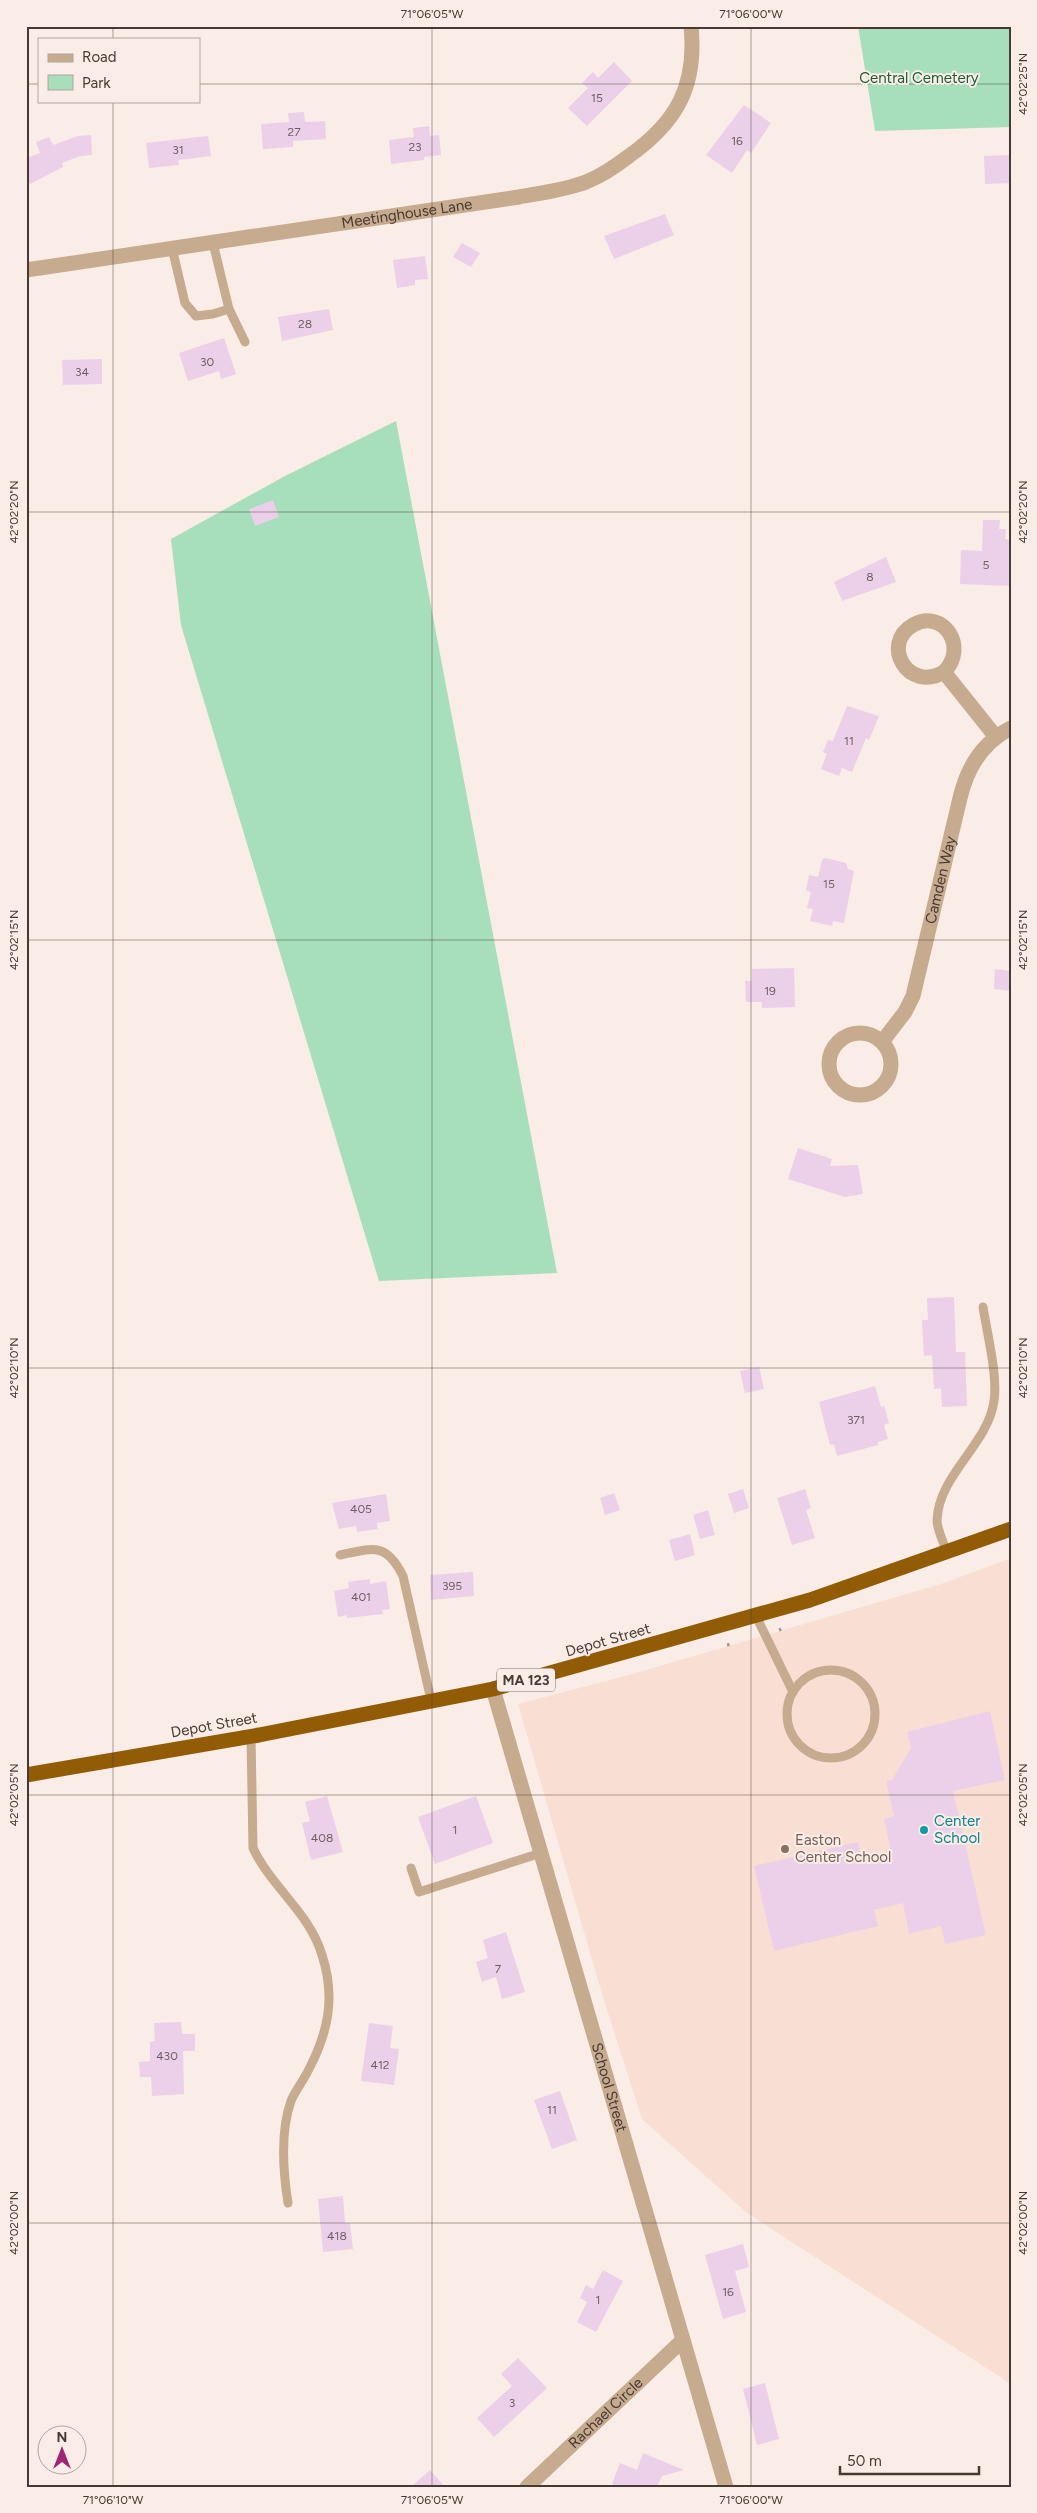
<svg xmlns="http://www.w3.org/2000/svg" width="1037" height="2513" font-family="Figtree,sans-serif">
<rect width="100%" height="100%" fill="#faece6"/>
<path fill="#f9dfd3" d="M1011,1558V2384L747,2213L642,2119L602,1994L518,1704L629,1675L944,1583Z"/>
<g fill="#a7debb">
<path d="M858,26H1011V127L875,131Z"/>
<path d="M396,421L557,1273L379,1281L181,625L171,539L285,476Z"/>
</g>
<g fill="#ecd0e9">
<path d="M614,62L632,81L587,126L568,108L588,88L582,83L593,72L598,78Z"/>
<path d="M744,105L771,123L751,153L747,150L732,173L706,155Z"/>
<path d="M304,112L305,122L325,121L326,139L293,141V147L263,149L261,124L289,122L288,113Z"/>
<path d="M429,126L430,136L439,135L441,155L424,157V160L391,164L389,140L414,137L413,128Z"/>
<path d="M91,135L92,155L80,156L62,163L63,167L30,184L26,175V158L40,153L36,142L49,137L53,145L78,136Z"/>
<path d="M208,136L211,156L178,160L179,165L149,168L146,143Z"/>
<path d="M1011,155V183L985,184L984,156Z"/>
<path d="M665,214L674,235L614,259L604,236Z"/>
<path d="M462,243L480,253L471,267L453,257Z"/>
<path d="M425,256L428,279L415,280V285L397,288L393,260Z"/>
<path d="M329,309L333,330L282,341L278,317Z"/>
<path d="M224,338L236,374L221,379L219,371L188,381L179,353Z"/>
<path d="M102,359V384L63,385L62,360Z"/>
<path d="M273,500L279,517L255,526L249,509Z"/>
<path d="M983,520H1000L999,529H1006L1005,539L1011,540V586L960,584L961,550L982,551Z"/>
<path d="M886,557L896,582L842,601L834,582Z"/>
<path d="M847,706L879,716L869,740L866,738L852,772L842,768L839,776L821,769L827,754L823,752L828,740L833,741Z"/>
<path d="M825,858L846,863L848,869L854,871L844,923L833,921L832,926L810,921L813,909L807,908L811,892L806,890L809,875L818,877L822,860Z"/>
<path d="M794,968L795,1007L762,1008V1002H746L745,981H752V969Z"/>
<path d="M995,969L1011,971V991L994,989Z"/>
<path d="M798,1148L832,1159L830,1166L858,1165L863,1194L845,1197L788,1179Z"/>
<path d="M954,1297L956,1352H965L967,1406L942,1407L941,1388L934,1389L932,1355L924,1356L922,1320H928L927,1298Z"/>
<path d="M759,1367L764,1389L745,1393L740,1371Z"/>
<path d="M875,1386L881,1407L884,1406L889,1423L884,1425L888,1439L878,1442V1445L837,1456L834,1444L830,1445L819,1402Z"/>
<path d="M743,1489L749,1508L734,1513L728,1494Z"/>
<path d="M805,1489L811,1508L806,1510L815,1538L792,1545L777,1498Z"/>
<path d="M614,1493L620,1510L605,1515L600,1498Z"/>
<path d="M386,1494L390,1521L377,1523L378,1529L357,1532L356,1526L339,1529L332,1503Z"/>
<path d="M708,1510L715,1535L700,1539L693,1515Z"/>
<path d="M690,1534L695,1555L675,1561L669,1540Z"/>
<path d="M473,1572L474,1596L431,1600L430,1575Z"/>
<path d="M370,1579V1584L386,1581L390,1609L382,1610L383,1614L347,1618V1615L338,1617L334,1591L349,1588L348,1582Z"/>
<path d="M990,1711L1005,1780L953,1791L986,1935L945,1944L941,1926L909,1934L903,1903L874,1910L878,1926L774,1951L754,1866L858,1842L862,1862L892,1855L884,1819L894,1816L886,1781L892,1780L911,1748L907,1732Z"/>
<path d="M327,1796L343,1852L311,1860L302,1823L310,1821L305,1802Z"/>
<path d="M476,1796L493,1843L435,1864L418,1817Z"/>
<path d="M506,1932L525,1992L502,1999L496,1977L482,1982L476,1962L488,1958L483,1940Z"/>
<path d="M181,2022L182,2034H195V2051H183L184,2094L152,2096L151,2077H140L139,2062L150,2061V2042L155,2041L154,2023Z"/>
<path d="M369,2023L393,2026L390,2048L399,2049L394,2085L361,2081Z"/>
<path d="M560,2091L577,2140L552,2149L534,2100Z"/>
<path d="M343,2196L345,2223H350L353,2249L323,2252L318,2199Z"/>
<path d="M743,2244L749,2267L735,2271L746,2312L723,2319L705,2255Z"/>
<path d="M603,2270L623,2281L596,2332L577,2322L587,2302L580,2298L586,2285L593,2289Z"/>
<path d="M518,2358L547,2388L494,2437L477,2418L512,2386L501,2374Z"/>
<path d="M765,2383L779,2439L757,2445L743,2389Z"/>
<path d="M643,2453L684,2470L662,2476L657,2487H620L612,2484L620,2463L637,2470Z"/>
<path d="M430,2470L445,2487H411Z"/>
</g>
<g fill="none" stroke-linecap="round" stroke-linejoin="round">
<g stroke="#a1938d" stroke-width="3" stroke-dasharray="2.5 4" stroke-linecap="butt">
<path d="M779,1630L784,1628"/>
<path d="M727,1645L732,1644"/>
</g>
<g stroke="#c6ab8f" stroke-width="9">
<path d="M213,243L229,309"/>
<path d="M172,248L185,303L196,316L213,314L229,309L245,342"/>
<path d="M947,1553C944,1543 937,1530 937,1520C939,1474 988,1445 994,1401C998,1376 987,1333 983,1307"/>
<path d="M340,1555C373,1548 386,1542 403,1576L431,1700"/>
<path d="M756,1616L793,1692"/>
<circle cx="831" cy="1714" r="44"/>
<path d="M251,1736L253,1848C271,1887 310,1913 322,1955C336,1998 328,2033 308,2071C303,2081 295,2091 291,2101C280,2132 283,2171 288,2203"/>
<path d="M411,1868L419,1892L541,1853"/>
</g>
<g stroke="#c6ab8f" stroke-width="15">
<path id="s1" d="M26,270L519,197C541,193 565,190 586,182C601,176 616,166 629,156C677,122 697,86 691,26"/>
<path d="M944,672C908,693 880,644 913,625C943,608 969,647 944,672L996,737"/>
<circle cx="860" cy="1064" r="31"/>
<path id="s2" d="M882,1042L905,1012L913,996L960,798C967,768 983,742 1011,728"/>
<path id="s3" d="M493,1689L726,2487"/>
<path id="s4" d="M527,2487L683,2340"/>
</g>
<path stroke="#925b05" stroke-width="15" d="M26,1775L259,1735L493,1689L810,1600L1011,1529"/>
</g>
<path fill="none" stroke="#473933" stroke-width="1" stroke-opacity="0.45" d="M113,26V39M432,26V2487M751,26V2487M26,84H39M199,84H1011M113,101V2487M26,512H1011M26,940H1011M26,1368H1011M26,1795H1011M26,2223H1011"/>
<circle fill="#0f9aa8" stroke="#faece6" stroke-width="2" cx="924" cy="1830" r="5"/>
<circle fill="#8d6e63" stroke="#faece6" stroke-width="2" cx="785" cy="1849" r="5"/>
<g text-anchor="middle" stroke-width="4" stroke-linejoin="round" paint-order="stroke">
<g font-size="12" fill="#705f60">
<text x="597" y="102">15</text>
<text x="294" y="136">27</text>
<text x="737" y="145">16</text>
<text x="415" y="151">23</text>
<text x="178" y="154">31</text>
<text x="305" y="328">28</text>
<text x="207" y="366">30</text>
<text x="82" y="376">34</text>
<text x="986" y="569">5</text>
<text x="870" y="581">8</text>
<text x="849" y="745">11</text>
<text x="829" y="888">15</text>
<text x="770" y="995">19</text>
<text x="856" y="1424">371</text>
<text x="361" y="1513">405</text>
<text x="452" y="1590">395</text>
<text x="361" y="1601">401</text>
<text x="455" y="1834">1</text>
<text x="322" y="1842">408</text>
<text x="498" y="1973">7</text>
<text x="167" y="2060">430</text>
<text x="380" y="2069">412</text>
<text x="552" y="2114">11</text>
<text x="337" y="2240">418</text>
<text x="728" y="2296">16</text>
<text x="598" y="2304">1</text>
<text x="512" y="2407">3</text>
</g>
<rect fill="#faece6" stroke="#7d6f69" stroke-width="1" x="497" y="1668.5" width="58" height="23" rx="4"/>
<g font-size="14" font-weight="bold" fill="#473933">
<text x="526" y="1685">MA 123</text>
</g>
<g font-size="15" fill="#1b5b39" stroke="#faece6">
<text x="919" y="83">Central Cemetery</text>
</g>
<g font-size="15" fill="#473933" stroke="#faece6">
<text dy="5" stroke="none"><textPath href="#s1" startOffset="385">Meetinghouse Lane</textPath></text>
<text dy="5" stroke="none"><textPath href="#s2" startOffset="175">Camden Way</textPath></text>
<text transform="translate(608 1640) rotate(-16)" y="5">Depot Street</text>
<text transform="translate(214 1725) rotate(-10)" y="5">Depot Street</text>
<text dy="5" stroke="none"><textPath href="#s3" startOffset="415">School Street</textPath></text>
<text dy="5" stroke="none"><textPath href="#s4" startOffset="108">Rachael Circle</textPath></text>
</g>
<g font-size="15" fill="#0d838f" stroke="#faece6" text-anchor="start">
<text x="934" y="1826">Center<tspan x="934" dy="17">School</tspan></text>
</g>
<g font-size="15" fill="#785e54" stroke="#faece6" text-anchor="start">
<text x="795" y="1845">Easton<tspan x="795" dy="17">Center School</tspan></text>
</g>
</g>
<rect width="1037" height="2513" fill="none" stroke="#faece6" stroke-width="55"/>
<rect x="38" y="38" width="162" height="65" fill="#faece6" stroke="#b2a49e"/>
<rect x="48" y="54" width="25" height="8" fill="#c6ab8f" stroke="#b2a49e"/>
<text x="82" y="62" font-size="15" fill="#473933">Road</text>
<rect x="48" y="75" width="25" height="15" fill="#a7debb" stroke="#b2a49e"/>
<text x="82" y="88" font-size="15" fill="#473933">Park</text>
<g transform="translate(62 2450)"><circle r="24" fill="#faece6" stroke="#b2a49e"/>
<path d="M0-4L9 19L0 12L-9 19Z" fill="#a32375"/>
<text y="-8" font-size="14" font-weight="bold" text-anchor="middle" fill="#473933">N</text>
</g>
<path d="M840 2466v8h139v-8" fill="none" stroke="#473933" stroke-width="2.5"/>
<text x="847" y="2466" font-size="15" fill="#473933" stroke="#faece6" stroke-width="4" paint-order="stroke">50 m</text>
<rect x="28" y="28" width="982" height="2458" fill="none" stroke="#473933" stroke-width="2"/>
<g font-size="12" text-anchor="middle" fill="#473933">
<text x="432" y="18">71°06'05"W</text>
<text x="751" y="18">71°06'00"W</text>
<text transform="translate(1023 84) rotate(-90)" y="4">42°02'25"N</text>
<text transform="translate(14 512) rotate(-90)" y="4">42°02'20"N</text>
<text transform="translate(1023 512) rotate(-90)" y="4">42°02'20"N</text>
<text transform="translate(14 940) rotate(-90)" y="4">42°02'15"N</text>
<text transform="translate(1023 940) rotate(-90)" y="4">42°02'15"N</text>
<text transform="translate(14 1368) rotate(-90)" y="4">42°02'10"N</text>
<text transform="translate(1023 1368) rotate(-90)" y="4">42°02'10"N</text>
<text transform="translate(14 1795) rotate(-90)" y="4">42°02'05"N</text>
<text transform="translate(1023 1795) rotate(-90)" y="4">42°02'05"N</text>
<text transform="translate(14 2223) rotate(-90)" y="4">42°02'00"N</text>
<text transform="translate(1023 2223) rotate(-90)" y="4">42°02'00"N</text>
<text x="113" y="2504">71°06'10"W</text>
<text x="432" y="2504">71°06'05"W</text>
<text x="751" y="2504">71°06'00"W</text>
</g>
</svg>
